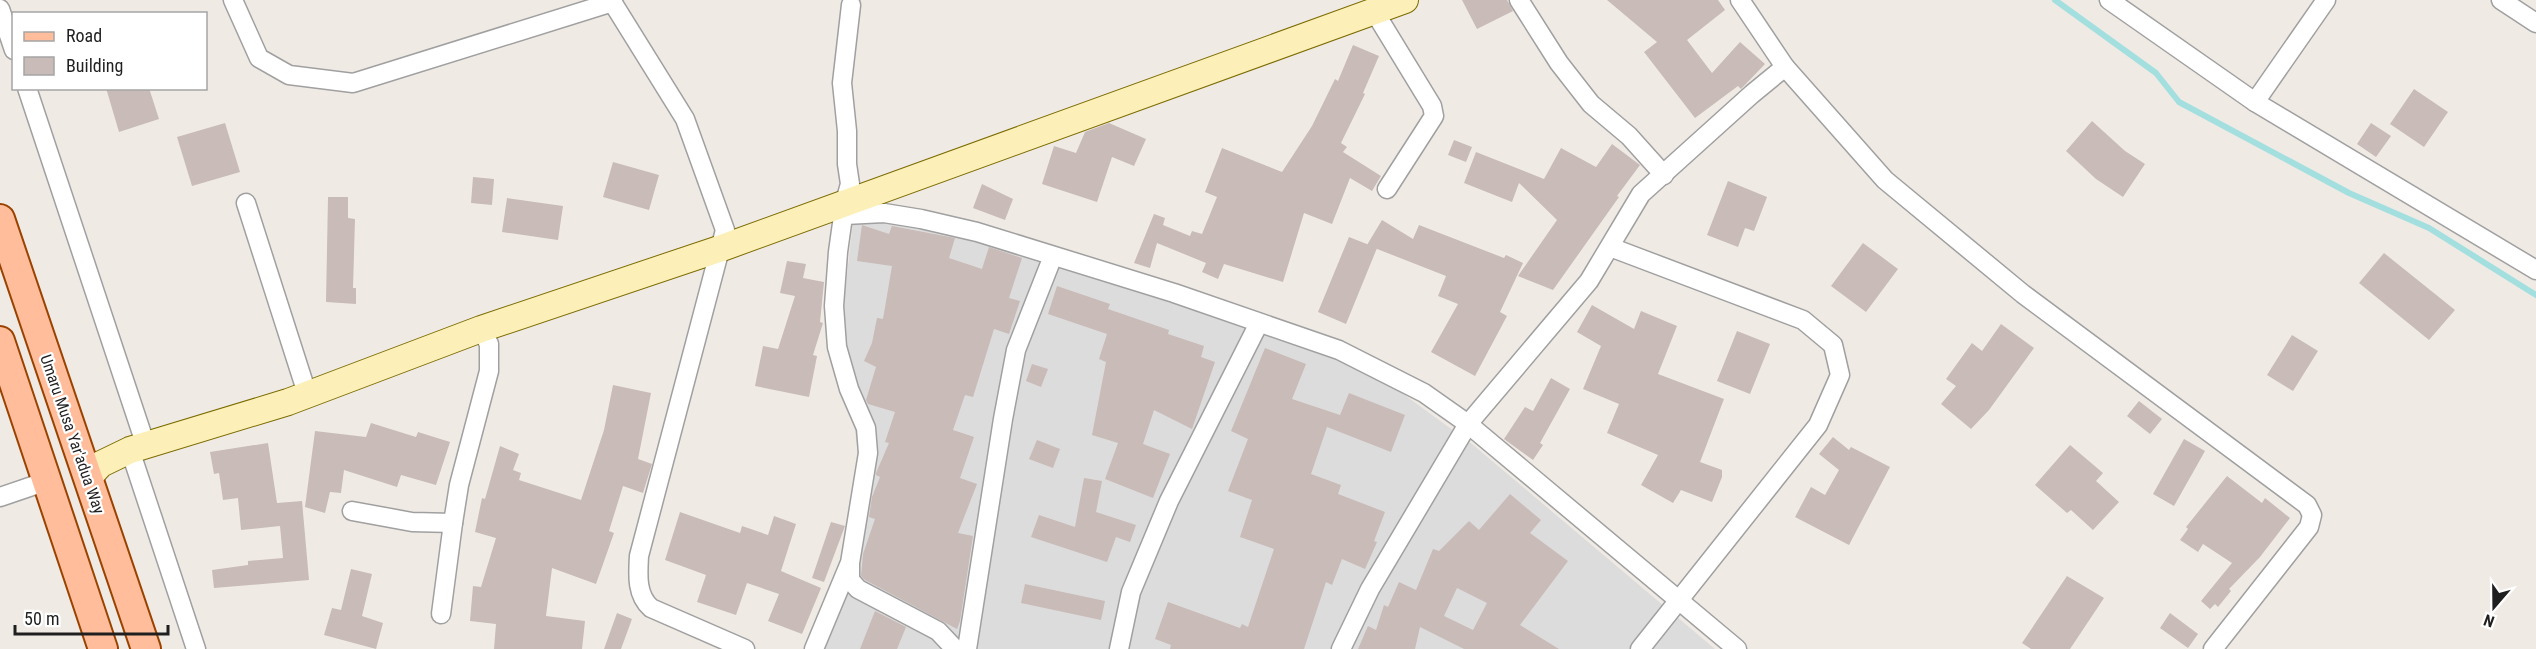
<svg xmlns="http://www.w3.org/2000/svg" width="2536" height="649" font-family="'Roboto Condensed',sans-serif">
<rect width="100%" height="100%" fill="#f0eae5"/>
<path fill="#dddcdc" d="M855,204L1179,285L1351,356L1472,444L1715,649H821L866,525L842,319Z"/>
<g fill="none" stroke-linecap="round" stroke-linejoin="round">
<path stroke="#a4dfdf" stroke-width="6" d="M2055,0L2156,73L2179,102L2349,193L2429,228L2536,295"/>
</g>
<g fill="#c8bbb8" fill-rule="evenodd">
<path d="M1462,0H1507L1513,11L1477,29Z"/>
<path d="M1607,0H1718L1725,10L1687,40L1712,73L1740,42L1765,64L1741,89L1738,86L1695,118L1644,52L1657,42Z"/>
<path d="M1353,45L1379,56L1363,93L1365,94L1341,143L1347,147L1343,152L1381,176L1372,191L1350,178L1332,224L1304,213L1283,282L1224,264L1218,279L1202,272L1206,263L1157,243L1150,268L1134,263L1154,214L1165,218L1163,225L1190,236L1192,231L1202,234L1217,197L1205,192L1222,148L1282,172L1312,126L1335,79L1338,81Z"/>
<path d="M106,88H149L159,119L119,132Z"/>
<path d="M2414,89L2448,112L2424,147L2390,124Z"/>
<path d="M2092,121L2125,151L2145,164L2123,197L2096,179L2066,151Z"/>
<path d="M225,123L240,172L192,186L177,137Z"/>
<path d="M1109,123L1146,139L1134,166L1112,157L1097,202L1042,184L1054,146L1076,153L1085,132Z"/>
<path d="M2371,123L2391,136L2376,157L2357,144Z"/>
<path d="M1454,140L1472,147L1466,162L1448,155Z"/>
<path d="M1612,144L1640,165L1617,196L1619,197L1553,290L1518,276L1557,220L1519,183L1512,202L1464,183L1476,152L1544,179L1561,148L1596,167Z"/>
<path d="M613,162L659,175L649,210L603,197Z"/>
<path d="M473,177L494,179L492,205L471,203Z"/>
<path d="M1728,181L1767,197L1754,231L1745,228L1738,247L1707,235Z"/>
<path d="M982,184L1013,199L1005,220L973,208Z"/>
<path d="M328,197H348V218L355,219L353,288H356V304L326,302Z"/>
<path d="M507,198L563,206L558,240L502,232Z"/>
<path d="M1382,220L1413,239L1419,225L1504,258L1506,255L1523,263L1500,312L1507,316L1475,376L1431,352L1458,304L1438,296L1446,276L1367,245Z"/>
<path d="M862,225L889,234L892,226L955,238L949,258L982,269L989,247L1022,258L1009,298L1020,301L1009,334L994,329L973,397L965,395L953,430L974,437L960,478L977,484L958,533L973,536L960,621L957,629L865,580L861,576L863,554L875,519L869,517L872,497L880,477L876,475V473L889,443L885,442L895,412L868,404L866,400L876,367L864,361L872,343L877,318L883,319L892,266L857,261Z"/>
<path d="M1349,237L1377,248L1346,324L1318,312Z"/>
<path d="M1863,243L1898,269L1866,312L1831,286Z"/>
<path d="M2384,253L2455,310L2429,340L2359,283Z"/>
<path d="M787,261L806,264L803,278L824,282L820,322L823,323L813,355L817,356L809,397L755,386L763,346L778,349L795,296L780,293Z"/>
<path d="M1057,286L1110,304L1108,309L1169,330L1168,334L1204,346L1201,357L1215,362L1192,429L1154,410L1143,444L1170,454L1153,498L1105,479L1118,443L1092,435L1106,362L1099,359L1107,334L1048,314Z"/>
<path d="M1592,305L1634,329L1641,311L1677,326L1658,374L1724,399L1700,462L1722,470V477L1712,502L1681,490L1673,503L1641,485L1658,455L1607,433L1619,404L1583,389L1601,346L1577,332Z"/>
<path d="M2001,324L2034,348L1989,410L1971,429L1941,404L1956,386L1946,379L1972,343L1982,351Z"/>
<path d="M1737,331L1770,344L1750,394L1717,381Z"/>
<path d="M2292,335L2318,351L2293,391L2267,375Z"/>
<path d="M1265,348L1306,364L1292,399L1340,415L1349,393L1405,415L1391,452L1327,427L1311,474L1341,485L1338,494L1385,512L1374,541L1377,542L1365,569L1342,559L1332,585L1326,582L1304,649H1170L1171,645L1155,639L1168,602L1240,628L1242,624L1248,627L1274,549L1240,537L1252,500L1228,491L1248,439L1231,431Z"/>
<path d="M1032,364L1048,369L1041,387L1026,381Z"/>
<path d="M1551,378L1570,389L1540,443L1543,445L1533,460L1504,439L1525,407L1533,411Z"/>
<path d="M613,385L651,393L638,459L652,464L643,493L623,486L609,531L614,533L596,584L552,568L546,616L585,621L582,649H494L496,624L470,621L473,586L481,587L496,538L475,532L482,498L485,499L500,446L519,454L513,470L521,473L519,480L581,500L604,430Z"/>
<path d="M2139,401L2162,419L2150,434L2127,416Z"/>
<path d="M371,423L416,437L418,432L450,442L436,485L401,475L397,487L344,470L341,493L330,492L325,513L305,507L315,431L366,437Z"/>
<path d="M1833,437L1849,450L1851,447L1890,467L1849,545L1795,517L1811,487L1825,495L1839,470L1819,454Z"/>
<path d="M2184,439L2205,451L2174,506L2153,494Z"/>
<path d="M1037,440L1060,449L1053,468L1029,459Z"/>
<path d="M268,443L277,503L302,501L309,580L214,588L212,570L248,565V561L283,558L280,526L241,530L238,498L223,500L219,473L214,474L210,452Z"/>
<path d="M2070,445L2103,473L2096,481L2119,502L2093,530L2071,510L2067,513L2035,485Z"/>
<path d="M2227,476L2262,503L2265,498L2290,518L2260,557L2229,589L2231,591L2218,607L2215,604L2210,609L2201,601L2232,563L2203,544L2198,552L2180,540L2188,529L2186,527Z"/>
<path d="M1084,478L1102,481L1096,512L1136,525L1130,542L1116,537L1107,562L1031,537L1039,515L1075,527Z"/>
<path d="M1510,494L1541,520L1530,533L1568,561L1520,625L1559,649H1464L1420,627L1415,649H1358L1368,626L1376,630L1384,605L1388,607L1399,582L1416,590L1433,549L1439,551L1469,521L1479,530ZM1457,588L1487,603L1473,630L1444,616Z"/>
<path d="M680,512L740,533L742,526L768,535L774,516L796,524L781,571L821,588L802,634L768,621L779,594L747,583L736,615L697,602L706,575L665,560Z"/>
<path d="M831,522L845,526L824,582L812,578Z"/>
<path d="M351,569L372,574L362,616L383,623L376,649L324,635L332,608L341,610Z"/>
<path d="M2067,576L2104,598L2070,649H2031L2022,643Z"/>
<path d="M1025,584L1105,601L1101,620L1021,603Z"/>
<path d="M875,611L906,627L897,649H860Z"/>
<path d="M617,613L632,619L621,649H604Z"/>
<path d="M2170,613L2198,634L2188,648L2160,628Z"/>
</g>
<g fill="none" stroke-linecap="round" stroke-linejoin="round">
<g stroke="#a0a0a0" stroke-width="21">
<g id="street">
<path d="M233,0L259,58L289,75L353,83L613,2"/>
<path d="M611,0L685,119L725,230L639,556C638,574 636,595 651,608L745,649"/>
<path d="M1519,0L1559,63L1591,104L1629,136L1664,175"/>
<path d="M1740,0L1785,67L1885,180L2023,294L2307,505L2312,515L2309,527L2213,649"/>
<path d="M2109,0L2255,102L2536,270"/>
<path d="M2501,0L2536,23"/>
<path d="M851,5L842,83L847,131V164L850,184L845,202L838,252L834,306L837,347L849,389L866,428L868,453L850,563V580L858,589L938,631L955,649"/>
<path d="M0,9L14,50"/>
<path d="M1374,11L1432,106L1434,116L1387,189"/>
<path d="M27,88L143,437"/>
<path d="M2255,102L2326,0"/>
<path d="M246,203L304,384"/>
<path d="M845,215L884,213L921,219L977,232L1174,293L1339,350L1424,393L1468,424L1737,649"/>
<path d="M1610,247L1803,320L1833,345L1840,375L1818,425L1640,649"/>
<path d="M130,450L196,649"/>
<path d="M0,497L47,481"/>
<path d="M352,511L412,522L453,523L459,485L489,371V344L481,329"/>
<path d="M441,614L453,523"/>
<path d="M814,649L849,565"/>
<path d="M967,649L1003,419L1016,350L1053,256"/>
<path d="M1119,649L1131,592L1169,501L1259,323"/>
<path d="M1341,649L1370,589L1468,424L1589,281L1641,194L1752,94L1785,67"/>
</g>
</g>
<g stroke="#7b6c01" stroke-width="28">
<path id="secondary" d="M88,478L101,464L130,450L288,402L481,329L719,249L1405,0"/>
</g>
<g stroke="#9a4300" stroke-width="32">
<g id="primary">
<path d="M0,219L146,649"/>
<path d="M0,341L103,649"/>
</g>
</g>
<use href="#street" stroke="#fff" stroke-width="18"/>
<use href="#secondary" stroke="#fcefb8" stroke-width="26"/>
<use href="#primary" stroke="#ffbd9c" stroke-width="28"/>
</g>
<g text-anchor="middle" stroke-width="4.5" stroke-linejoin="round" paint-order="stroke">
<g font-size="16" fill="#1f1f1f" stroke="#fff">
<text transform="translate(73 434) rotate(71)" y="6">Umaru Musa Yar'adua Way</text>
</g>
</g>
<rect x="12" y="12" width="195" height="78" fill="#ffffff" stroke="#a5a5a5" stroke-width="1.5"/>
<rect x="24" y="32" width="30" height="9" fill="#ffbd9c" stroke="#a5a5a5" stroke-width="1.5"/>
<text x="66" y="42" font-size="18" fill="#1f1f1f">Road</text>
<rect x="24" y="57" width="30" height="18" fill="#c8bbb8" stroke="#a5a5a5" stroke-width="1.5"/>
<text x="66" y="72" font-size="18" fill="#1f1f1f">Building</text>
<g transform="translate(2494 607) rotate(200)" stroke="#ffffff" stroke-width="4.5" paint-order="stroke">
<path d="M0-4.5L10 22L0 15L-10 22Z" fill="#1f1f1f"/>
<text y="-9" font-size="16" font-weight="bold" text-anchor="middle" fill="#1f1f1f">N</text>
</g>
<path d="M15 625v9h153v-9" fill="none" stroke="#1f1f1f" stroke-width="3"/>
<text x="24" y="625" font-size="18" fill="#1f1f1f" stroke="#ffffff" stroke-width="4.5" paint-order="stroke">50 m</text>
</svg>
